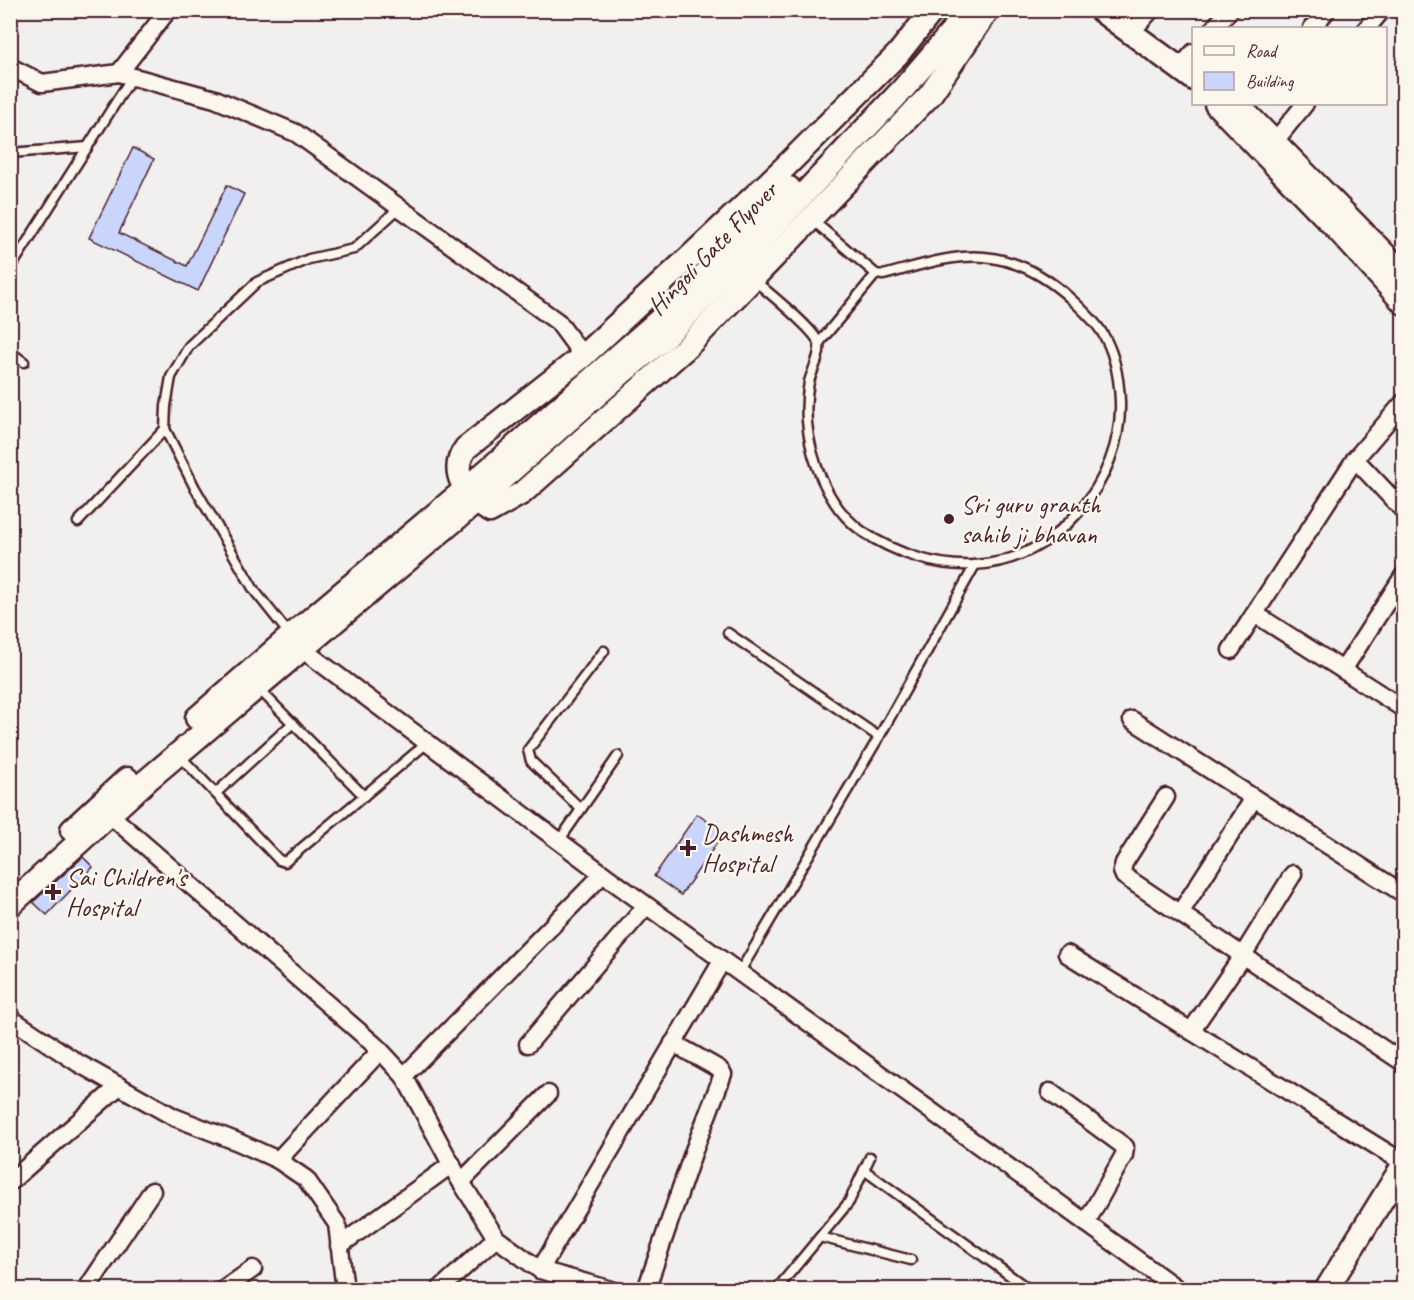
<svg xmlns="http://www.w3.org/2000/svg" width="1414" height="1300" font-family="Caveat,sans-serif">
<rect width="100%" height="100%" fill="#f1f0ef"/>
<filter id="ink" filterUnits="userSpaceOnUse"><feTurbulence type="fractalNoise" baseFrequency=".0167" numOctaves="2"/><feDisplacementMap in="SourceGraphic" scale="12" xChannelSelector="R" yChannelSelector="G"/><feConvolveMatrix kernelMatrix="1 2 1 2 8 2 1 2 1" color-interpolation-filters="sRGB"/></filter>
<g filter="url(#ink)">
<g fill="#cad5fc" stroke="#4a1f2b" stroke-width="1.5">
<path d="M133,148L154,159L119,233L187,266L227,185L244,194L198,291L89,238Z"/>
<path d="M697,814L724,833L681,895L654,876Z"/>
<path d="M83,857L93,867L47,915L33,902Z"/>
</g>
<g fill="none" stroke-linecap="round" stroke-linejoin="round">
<g stroke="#4a1f2b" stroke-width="13">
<g id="lane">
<path d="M10,153L88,147"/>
<path d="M10,269L132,77"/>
<path d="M753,279C766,291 816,330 819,344C821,356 812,370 809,382C799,432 820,502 863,532C895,553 936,567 974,565C1056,562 1123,481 1120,401C1119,377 1115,352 1101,331C1093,319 1082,309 1071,299C1047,277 1017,260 984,257C951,254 915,267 883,275L876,274L811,219"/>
<path d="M819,343L876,274"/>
<path d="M10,352L24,362"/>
<path d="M78,522L165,429"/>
<path d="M728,633L879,737"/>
<path d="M290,635L254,590L195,488L165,429L166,406L171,377L189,346L257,282L309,259L354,249L399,208"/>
<path d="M257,687L364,796"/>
<path d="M178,754L279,860L285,862L427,743"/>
<path d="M216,793L293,723"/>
<path d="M581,809L531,761L528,750L604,651"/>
<path d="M559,841L618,756"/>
<path d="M739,973L879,737L975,565"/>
<path d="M864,1170L1030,1290"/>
<path d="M820,1237L911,1260"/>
<path d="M776,1290L849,1202L870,1157"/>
</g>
</g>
<g stroke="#4a1f2b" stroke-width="21">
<g id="street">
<path d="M1214,28L1230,10"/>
<path d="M1312,28L1327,10"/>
<path d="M1367,28L1382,10"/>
<path d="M1130,33L1151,10"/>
<path d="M10,67L42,83L119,73L215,99L296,133L558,322L583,356"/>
<path d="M1179,69L1194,52"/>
<path d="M119,73L168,10"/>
<path d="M1275,141L1305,104"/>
<path d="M1355,459L1404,511"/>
<path d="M1255,614L1404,709"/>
<path d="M295,641L302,649L603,874L1179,1290"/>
<path d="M1231,650L1355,459L1404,402"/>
<path d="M1343,670L1404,575"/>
<path d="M1132,720L1404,894"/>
<path d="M1166,797L1124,863L1122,871L1124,876L1404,1063"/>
<path d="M101,807L378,1048L404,1076L458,1177L496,1238L540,1270L612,1290"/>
<path d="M1180,913L1254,798"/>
<path d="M1067,954L1404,1163"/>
<path d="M10,1018L78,1063L174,1117L238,1142L278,1160L306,1179L337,1224L345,1290"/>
<path d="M1191,1031L1243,955L1293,874"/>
<path d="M528,1044L646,906"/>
<path d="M404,1076L603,874"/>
<path d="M1050,1092L1125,1147L1124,1155L1086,1223"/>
<path d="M278,1160L380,1051"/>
<path d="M10,1182L119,1086"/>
<path d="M461,1182L548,1094"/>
<path d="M339,1246L452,1164"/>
<path d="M540,1270L722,961"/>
<path d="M86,1290L152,1191"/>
<path d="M223,1290L253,1269"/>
<path d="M439,1290L496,1238"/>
<path d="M646,1290L693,1153L723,1074L719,1069L673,1043"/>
</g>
</g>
<g stroke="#4a1f2b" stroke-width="27">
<g id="secondary">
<path d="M933,10L898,54L784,168L693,254L583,356L466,448C447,473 468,497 490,511L522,493L687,347L930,95L988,10"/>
<path d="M1100,10L1194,79"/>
<path d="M1216,104L1338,230L1404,303"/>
<path d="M1237,104L1404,274"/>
<path d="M197,718L291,636L488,470L666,314L789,188"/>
<path d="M72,830L127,779"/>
<path d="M10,905L145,782L476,502L623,372L662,340L733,269L903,89L950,34L967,10"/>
<path d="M1326,1290L1404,1164"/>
</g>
</g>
<use href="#lane" stroke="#fbf7ec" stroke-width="8"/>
<use href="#street" stroke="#fbf7ec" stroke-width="16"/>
<use href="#secondary" stroke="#fbf7ec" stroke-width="22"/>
</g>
</g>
<g fill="#4a1f2b" stroke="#fbf7ec" stroke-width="2">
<circle cx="949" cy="519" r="6"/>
<path d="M685 839h6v6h6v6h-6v6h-6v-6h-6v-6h6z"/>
<path d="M50 883h6v6h6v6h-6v6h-6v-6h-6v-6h6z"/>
</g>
<g text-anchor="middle" stroke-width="5" stroke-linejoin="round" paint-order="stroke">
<g font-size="26" fill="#4a1f2b" stroke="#fbf7ec">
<text transform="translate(712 248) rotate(-46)" y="9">Hingoli Gate Flyover</text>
</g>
<g font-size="26" fill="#4a1f2b" stroke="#fbf7ec" text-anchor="start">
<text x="961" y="513">Sri guru granth<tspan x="961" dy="30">sahib ji bhavan</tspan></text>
<text x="702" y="842">Dashmesh<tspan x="702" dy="30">Hospital</tspan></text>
<text x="66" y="886">Sai Children's<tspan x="66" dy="30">Hospital</tspan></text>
</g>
</g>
<rect width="1414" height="1300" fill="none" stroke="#fbf7ec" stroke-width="36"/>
<rect x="18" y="18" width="1378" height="1264" fill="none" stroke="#4a1f2b" stroke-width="2" filter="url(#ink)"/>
<rect x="1192" y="27" width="195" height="78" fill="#fbf7ec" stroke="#b4a19f" stroke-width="1.5"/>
<rect x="1204" y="46" width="30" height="9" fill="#fbf7ec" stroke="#b4a19f" stroke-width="1.5"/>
<text x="1246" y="57" font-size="18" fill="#4a1f2b">Road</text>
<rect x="1204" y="72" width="30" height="18" fill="#cad5fc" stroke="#b4a19f" stroke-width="1.5"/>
<text x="1246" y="87" font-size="18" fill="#4a1f2b">Building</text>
</svg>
